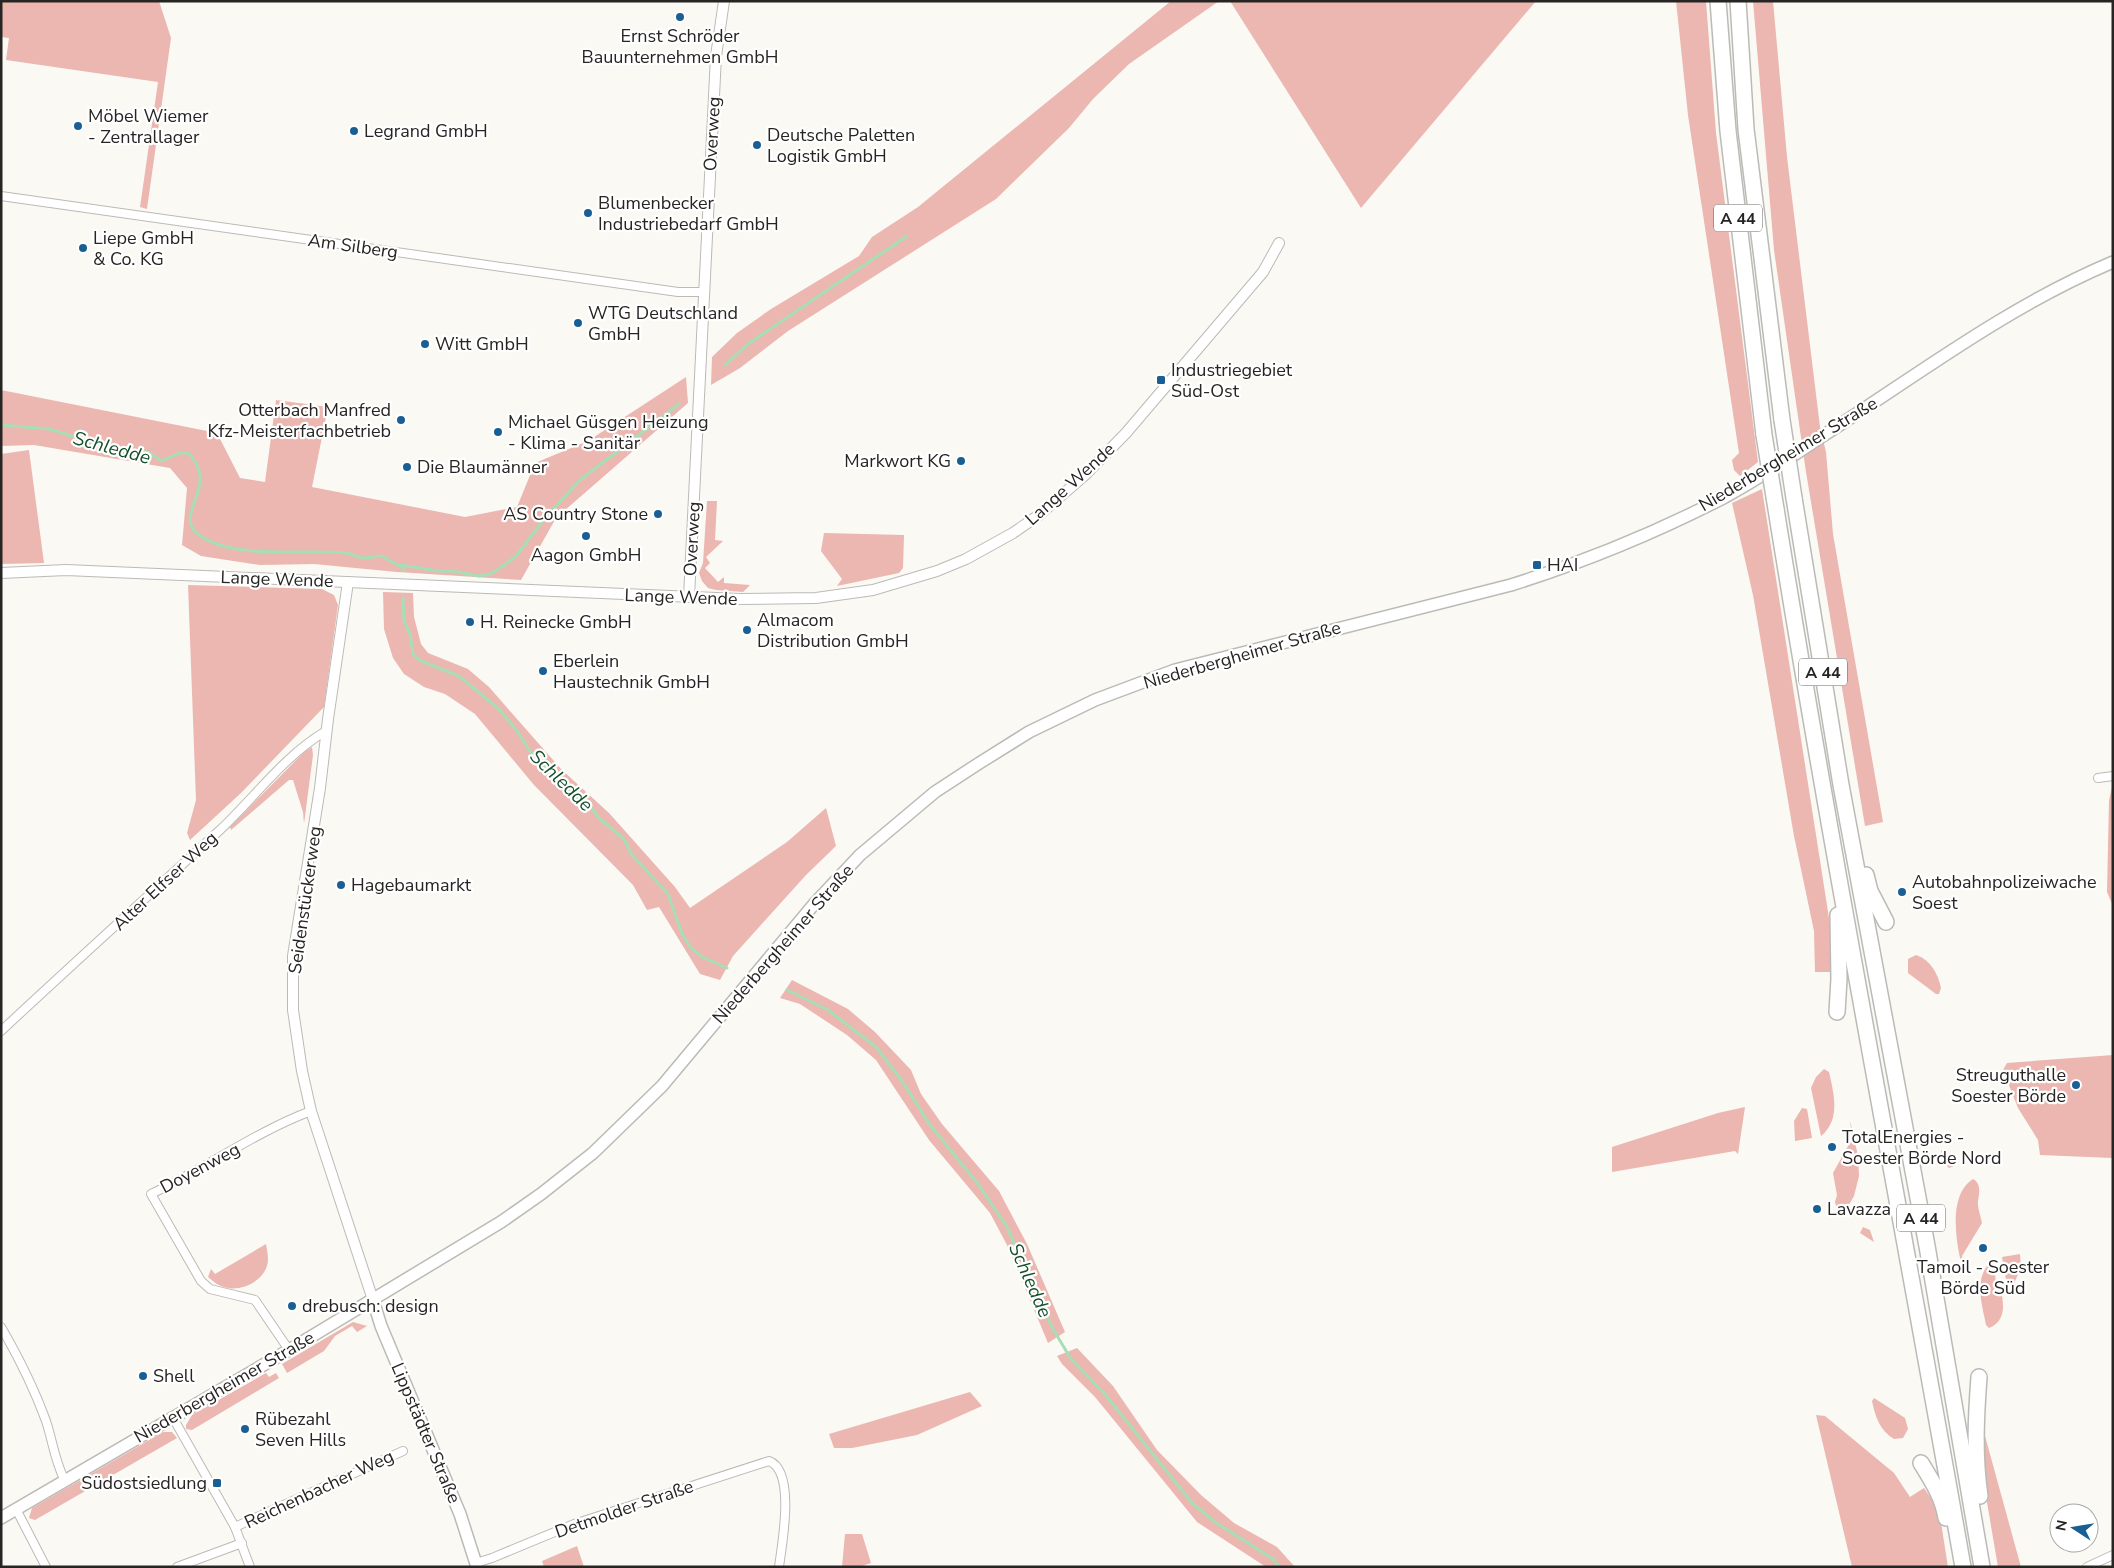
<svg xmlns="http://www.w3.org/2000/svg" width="2114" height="1568" font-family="'Nunito Sans',sans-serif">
<rect width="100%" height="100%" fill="#faf9f4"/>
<g fill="#ecb6b1">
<path d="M1,1H159L171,38L147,209L140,207L158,82L6,60L9,38L1,37Z"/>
<path d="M1171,1H1219L1129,64L1093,99L1069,128L996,199L788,331L740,368L711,385L712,357L737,333L771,309L859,256L872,237L918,207Z"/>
<path d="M1230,1H1536L1361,208Z"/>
<path d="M1676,1H1706L1716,133L1758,462L1740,476L1734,470L1732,460L1739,453L1688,115Z"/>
<path d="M1753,1H1773L1787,157L1820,427L1826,452L1833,534L1883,822L1865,826L1806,472L1774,250Z"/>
<path d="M686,377L688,403L556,518L521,580L397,572L314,564L260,565L201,556L182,545L187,488L170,468L34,445L1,446V390L217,433L240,478L265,482L276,400L328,407L312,487L465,517L517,507L535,463L588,441Z"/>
<path d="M29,450L44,563L1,564V454Z"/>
<path d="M1762,489L1831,931V972H1815L1814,931L1794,836L1753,595L1732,503Z"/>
<path d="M707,501H717L715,540L723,541L706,557L710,563L705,568L718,582L724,577V583L750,585L743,592L716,590L708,588L702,581L699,573L703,563Z"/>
<path d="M824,533L904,535L903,568L899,573L837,586L842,579L821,551Z"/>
<path d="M188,585L322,589L334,595L338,605L324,707L241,793L190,840L187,833L196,800Z"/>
<path d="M383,592L413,593L414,617L421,644L428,653L468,669L489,687L561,769L609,813L675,887L690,908L787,842L826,808L836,846L806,875L733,956L720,980L700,974L659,907L647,910L633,885L534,785L475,714L445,694L424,687L404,674L393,658L384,629Z"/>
<path d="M312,747L313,755L304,824L303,812L293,780H289L231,830L230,827L305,751Z"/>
<path d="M2113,783V906L2107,892L2109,800Z"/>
<path d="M1916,955C1931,960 1938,974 1941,988L1939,994H1936L1908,973V959Z"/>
<path d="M792,980L848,1009L875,1032L911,1070L921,1094L942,1124L999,1191L1027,1244L1065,1332L1048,1343L1007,1245L990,1213L929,1140L876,1060L847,1035L800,1004L780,998Z"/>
<path d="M2113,1055V1158L2040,1155L2038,1140L2018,1108L2003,1070L2007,1063Z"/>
<path d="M1824,1069L1829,1072C1834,1094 1841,1120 1821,1136L1811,1088L1816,1077Z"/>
<path d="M1745,1107L1738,1154L1735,1151L1612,1172V1147L1718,1113Z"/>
<path d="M1802,1108L1807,1109L1812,1138L1795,1141L1794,1121Z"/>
<path d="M1850,1120L1858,1156L1859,1176L1854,1196L1843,1215L1839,1217L1835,1202L1837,1195L1833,1173L1852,1139Z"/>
<path d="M1941,1150L1955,1159L1954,1166L1949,1168L1943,1162Z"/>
<path d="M1973,1179C1982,1184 1979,1194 1978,1201C1977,1207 1981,1217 1982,1223L1962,1256L1965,1273L1964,1274C1957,1249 1946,1196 1973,1179Z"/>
<path d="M1863,1227L1870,1230L1874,1242L1860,1233Z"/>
<path d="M266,1244C267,1249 268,1255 268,1260C267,1281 239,1294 221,1286C216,1284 212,1280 208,1277L211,1269L215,1274Z"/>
<path d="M2020,1254L2021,1267L2013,1286L2010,1287L2007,1285L2002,1257Z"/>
<path d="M1994,1259L1996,1286L2001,1290C2004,1305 2006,1321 1989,1328L1986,1325C1982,1303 1972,1276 1994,1259Z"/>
<path d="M353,1322L367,1326L357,1332L352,1326L335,1336L324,1351L287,1373L282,1364Z"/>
<path d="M1077,1348L1113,1386L1157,1450L1201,1495L1234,1523L1277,1547L1295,1567H1266L1197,1522L1095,1397L1062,1364L1057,1356Z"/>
<path d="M266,1373L269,1377L276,1373L279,1378L192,1430L186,1429V1425L192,1415Z"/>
<path d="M970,1392L982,1406L917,1435L852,1448H834L829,1434Z"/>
<path d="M1874,1398L1905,1418L1908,1429L1903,1438L1894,1439C1880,1431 1875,1416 1872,1401Z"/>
<path d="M1816,1415L1825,1416L1894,1473L1910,1497L1924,1488L1939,1510L1948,1567H1852Z"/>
<path d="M1982,1425L2021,1567H1998L1981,1467Z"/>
<path d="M163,1432H172L177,1438L35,1520L29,1518L32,1508Z"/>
<path d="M845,1534H862L871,1563L859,1567H842Z"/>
<path d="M577,1546L584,1567H544L542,1561Z"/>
</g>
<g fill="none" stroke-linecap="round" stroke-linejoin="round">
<g stroke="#a7deb4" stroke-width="3">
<path d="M725,365L748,344L907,236"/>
<path d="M1,425L49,429L124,452H148L162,461L179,453H188C222,486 171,514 199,535C233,560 305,549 345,553C351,553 357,558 364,558C380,558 375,551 392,562C397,565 400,564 404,570"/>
<path d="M401,565L438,571H452L479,576L490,574L503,566L516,556L545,518L580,480L679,404"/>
<path d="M403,598L404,621L410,634L413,654L419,660L459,676L499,709L518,732L529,750L574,796L588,804L600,819L624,839L632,855L668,894L682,934L691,948L702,957L727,968"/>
<path d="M787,990L828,1010L876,1047L902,1081L930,1125L978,1184L1007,1227L1053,1329L1071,1359L1103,1392L1193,1504L1215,1522L1273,1559L1279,1567"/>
</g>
<g stroke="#bcbab6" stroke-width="10">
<g id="minor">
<path d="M1,196L678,292H704"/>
<path d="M2098,778L2113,776"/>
<path d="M1,1031C74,963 148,896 221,829C256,796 285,755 326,731"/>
<path d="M1,1327C19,1358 34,1388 46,1421C53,1442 54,1458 64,1479"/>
<path d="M289,1350L255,1300L210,1289L201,1281L151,1194C205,1169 255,1132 311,1111"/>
<path d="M172,1416L235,1527L250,1567"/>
<path d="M16,1509L46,1567"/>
<path d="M235,1527L403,1451"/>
<path d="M476,1563L492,1558L574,1524L769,1461C796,1471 782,1544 779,1567"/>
<path d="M177,1567L242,1543"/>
<path d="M2087,1567L2113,1555"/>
</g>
</g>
<g stroke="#bcbab6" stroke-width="12">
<g id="tertiary">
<path d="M1,573L66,570L740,599L816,598L873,590L937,571L966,559L1013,533L1039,515L1085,475L1126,433L1263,272L1279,243"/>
<path d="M348,582L328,719L320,788L293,956V1010L302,1071L311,1111L373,1300"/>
<path d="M689,597L716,56L724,1"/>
</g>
</g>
<g stroke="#bcbab6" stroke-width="14">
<g id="secondary">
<path d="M373,1300L381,1326L460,1514L477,1567"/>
<path d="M1,1518L289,1350L501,1222L541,1194L593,1153L662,1086L815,903L860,855L935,792L981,762L1029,732L1095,700L1175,670L1511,585C1584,562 1657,532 1725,497C1758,479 1790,458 1821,437C1916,376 2008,306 2113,262"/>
</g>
</g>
<g stroke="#bcbab6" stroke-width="18">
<g id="motorway">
<path d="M1718,1L1728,131L1764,435"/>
<path d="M1738,1L1746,129L1782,420"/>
<path d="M1794,498L1841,785L1927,1246L1982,1567"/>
<path d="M1776,509C1833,863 1901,1214 1963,1567"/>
<path d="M1866,875L1870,891L1886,922"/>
<path d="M1837,1012L1839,979L1838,915"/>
<path d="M1979,1377C1976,1417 1974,1456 1980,1496"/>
<path d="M1921,1463C1932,1481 1943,1498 1946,1518"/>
</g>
</g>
<use href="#minor" stroke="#fff" stroke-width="8"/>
<use href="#tertiary" stroke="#fff" stroke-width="10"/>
<use href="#secondary" stroke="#fff" stroke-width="11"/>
<use href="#motorway" stroke="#fff" stroke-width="15"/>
<g stroke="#bcbab6" stroke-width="18" stroke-linecap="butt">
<g id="motorway-bridge">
<path d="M1782,420L1794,498"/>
<path d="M1764,435L1776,509"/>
</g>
</g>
<use href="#motorway-bridge" stroke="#fff" stroke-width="15"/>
</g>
<g fill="#1a5f94" stroke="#fff" stroke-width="2">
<circle cx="680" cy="17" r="5"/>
<circle cx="78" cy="126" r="5"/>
<circle cx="354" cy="131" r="5"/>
<circle cx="757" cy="145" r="5"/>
<circle cx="588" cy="213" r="5"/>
<circle cx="83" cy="248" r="5"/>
<circle cx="578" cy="323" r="5"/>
<circle cx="425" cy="344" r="5"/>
<rect x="1156" y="375" width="10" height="10" rx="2.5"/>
<circle cx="401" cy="420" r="5"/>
<circle cx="498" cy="432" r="5"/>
<circle cx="961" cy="461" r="5"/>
<circle cx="407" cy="467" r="5"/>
<circle cx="658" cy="514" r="5"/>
<circle cx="586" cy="536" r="5"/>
<rect x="1532" y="560" width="10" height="10" rx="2.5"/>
<circle cx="470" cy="622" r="5"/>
<circle cx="747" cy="630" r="5"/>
<circle cx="543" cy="671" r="5"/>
<circle cx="341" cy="885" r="5"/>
<circle cx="1902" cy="892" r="5"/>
<circle cx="2076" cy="1085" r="5"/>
<circle cx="1832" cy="1147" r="5"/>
<circle cx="1817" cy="1209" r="5"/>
<circle cx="1983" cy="1248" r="5"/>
<circle cx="292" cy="1306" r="5"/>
<circle cx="143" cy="1376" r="5"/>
<circle cx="245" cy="1429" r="5"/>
<rect x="212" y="1478" width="10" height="10" rx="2.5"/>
</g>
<g text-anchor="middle" stroke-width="4.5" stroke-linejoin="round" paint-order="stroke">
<g fill="#fff" stroke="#676665" stroke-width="1">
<rect x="1714" y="204.5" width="48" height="27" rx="4"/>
<rect x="1799" y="658.5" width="48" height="27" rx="4"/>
<rect x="1897" y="1204.5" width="48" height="27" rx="4"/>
</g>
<g font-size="16" font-weight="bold" fill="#262523">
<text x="1738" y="224">A 44</text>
<text x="1823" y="678">A 44</text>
<text x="1921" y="1224">A 44</text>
</g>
<g font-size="18" fill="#262523" stroke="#fff" text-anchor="start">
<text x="680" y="42" text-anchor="middle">Ernst Schröder<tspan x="680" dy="21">Bauunternehmen GmbH</tspan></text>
<text x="88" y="122">Möbel Wiemer<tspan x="88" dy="21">- Zentrallager</tspan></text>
<text x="364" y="137">Legrand GmbH</text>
<text x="767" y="141">Deutsche Paletten<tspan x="767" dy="21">Logistik GmbH</tspan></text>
<text x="598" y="209">Blumenbecker<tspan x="598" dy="21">Industriebedarf GmbH</tspan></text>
<text x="93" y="244">Liepe GmbH<tspan x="93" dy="21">&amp; Co. KG</tspan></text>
<text x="588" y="319">WTG Deutschland<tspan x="588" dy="21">GmbH</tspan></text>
<text x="435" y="350">Witt GmbH</text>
<text x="1171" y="376">Industriegebiet<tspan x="1171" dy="21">Süd-Ost</tspan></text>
<text x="391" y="416" text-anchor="end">Otterbach Manfred<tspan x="391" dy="21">Kfz-Meisterfachbetrieb</tspan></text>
<text x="508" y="428">Michael Güsgen Heizung<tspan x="508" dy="21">- Klima - Sanitär</tspan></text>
<text x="951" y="467" text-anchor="end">Markwort KG</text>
<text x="417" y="473">Die Blaumänner</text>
<text x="648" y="520" text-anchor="end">AS Country Stone</text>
<text x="586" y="561" text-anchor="middle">Aagon GmbH</text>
<text x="1547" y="571">HAI</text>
<text x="757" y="626">Almacom<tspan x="757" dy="21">Distribution GmbH</tspan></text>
<text x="480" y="628">H. Reinecke GmbH</text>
<text x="553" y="667">Eberlein<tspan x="553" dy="21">Haustechnik GmbH</tspan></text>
<text x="1912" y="888">Autobahnpolizeiwache<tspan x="1912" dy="21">Soest</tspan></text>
<text x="351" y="891">Hagebaumarkt</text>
<text x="2066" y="1081" text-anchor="end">Streuguthalle<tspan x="2066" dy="21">Soester Börde</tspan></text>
<text x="1842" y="1143">TotalEnergies -<tspan x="1842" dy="21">Soester Börde Nord</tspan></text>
<text x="1827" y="1215">Lavazza</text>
<text x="1983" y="1273" text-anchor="middle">Tamoil - Soester<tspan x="1983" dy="21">Börde Süd</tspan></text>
<text x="302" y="1312">drebusch: design</text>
<text x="153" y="1382">Shell</text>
<text x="255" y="1425">Rübezahl<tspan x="255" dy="21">Seven Hills</tspan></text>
<text x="207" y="1489" text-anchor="end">Südostsiedlung</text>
</g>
<g font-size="18" fill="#262523" stroke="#fff">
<text transform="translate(712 134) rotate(-87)" y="6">Overweg</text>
<text transform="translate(353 246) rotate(8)" y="6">Am Silberg</text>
<text transform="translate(1788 454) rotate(-31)" y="6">Niederbergheimer Straße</text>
<text transform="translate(1070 484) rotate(-42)" y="6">Lange Wende</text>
<text transform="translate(692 539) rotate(-87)" y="6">Overweg</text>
<text transform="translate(277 579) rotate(2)" y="6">Lange Wende</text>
<text transform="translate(681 597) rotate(2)" y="6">Lange Wende</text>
<text transform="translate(1242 655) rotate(-16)" y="6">Niederbergheimer Straße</text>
<text transform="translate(165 881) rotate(-43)" y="6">Alter Elfser Weg</text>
<text transform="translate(305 900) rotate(-82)" y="6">Seidenstückerweg</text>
<text transform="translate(783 944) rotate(-49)" y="6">Niederbergheimer Straße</text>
<text transform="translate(200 1168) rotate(-28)" y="6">Doyenweg</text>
<text transform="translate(224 1387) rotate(-30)" y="6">Niederbergheimer Straße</text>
<text transform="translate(426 1433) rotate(67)" y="6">Lippstädter Straße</text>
<text transform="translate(319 1489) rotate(-25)" y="6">Reichenbacher Weg</text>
<text transform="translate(624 1509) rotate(-19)" y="6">Detmolder Straße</text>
</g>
<g font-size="19" font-style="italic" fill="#135029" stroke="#fff">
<text transform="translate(112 447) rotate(15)" y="7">Schledde</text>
<text transform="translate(562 780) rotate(44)" y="7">Schledde</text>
<text transform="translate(1031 1280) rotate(66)" y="7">Schledde</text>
</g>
</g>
<rect width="2114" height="1568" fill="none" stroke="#262523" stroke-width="5"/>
<g transform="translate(2074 1528) rotate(282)"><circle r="24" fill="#ffffff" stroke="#a8a8a7"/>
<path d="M0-4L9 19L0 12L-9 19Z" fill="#1a5f94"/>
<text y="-8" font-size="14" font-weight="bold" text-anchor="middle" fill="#262523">N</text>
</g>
</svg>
